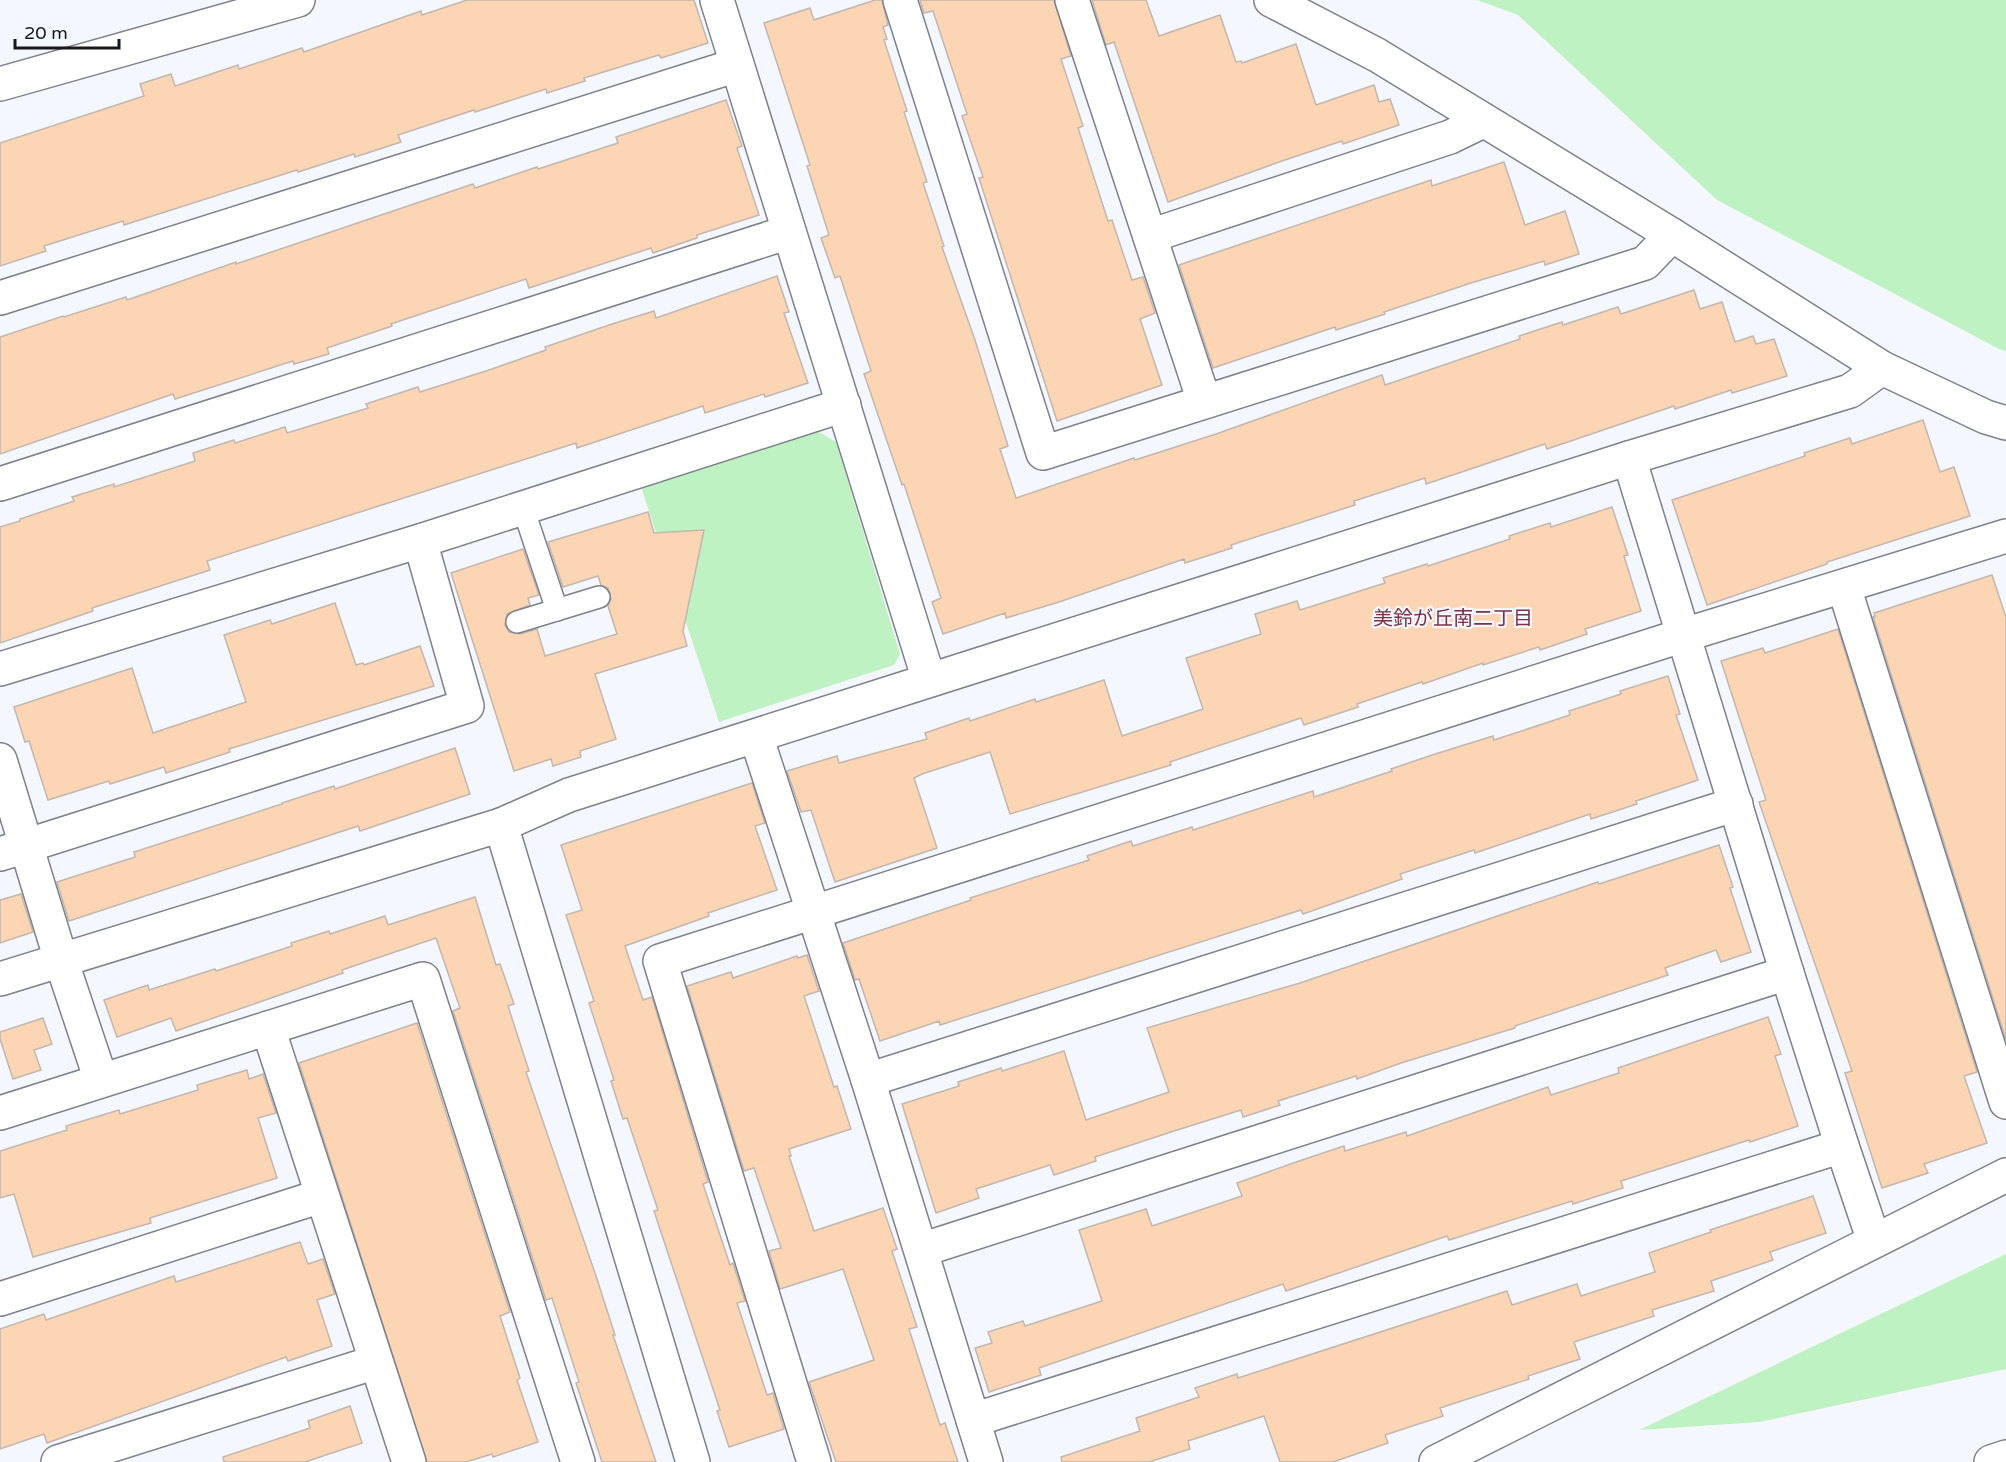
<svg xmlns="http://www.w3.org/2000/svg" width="2006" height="1462" font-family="'Varela Round','Noto Sans JP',sans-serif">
<rect width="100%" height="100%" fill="#f5f7fe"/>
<g fill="#bff2c2">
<path d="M1477,0H2006V351L1999,349L1717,200L1518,15Z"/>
<path d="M812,428L836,442L900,654L894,665L719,722L640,484Z"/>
<path d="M2006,1254V1369L1760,1422L1639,1430Z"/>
</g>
<g fill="#fcd5b4" stroke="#c1b7af" stroke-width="1.5">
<path d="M467,0H694L708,43L661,58L659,55L584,78L585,81L547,93L546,89L475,112L474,110L398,135L401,142L355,157L354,154L298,172L297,170L124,225L123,221L44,246L46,251L0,266V143L144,96L140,84L171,74L175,86L238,65L239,69L302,48L304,52L421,11L422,15Z"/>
<path d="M875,0H882L888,25L883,27L887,39L884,40L907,111L904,112L927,182L923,183L944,246L942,247L975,340L1008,446L1000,449L1016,498L1134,458L1135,460L1216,434L1382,375L1385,385L1520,339L1519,336L1562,322L1563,325L1618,307L1621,314L1694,290L1700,309L1722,302L1735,342L1753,336L1756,344L1774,339L1787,376L1732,393L1731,390L1675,409L1674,406L1547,449L1545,444L1426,484L1425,478L1354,501L1355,505L1231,545L1232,548L1185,563L1184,559L1059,602L1006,618L1005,613L943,634L932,602L941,598L904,484L902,485L864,374L871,371L840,276L835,278L821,238L829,235L807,166L810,165L764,23L810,8L814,20Z"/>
<path d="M920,0H1054L1071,56L1061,59L1083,126L1078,128L1108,221L1112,220L1132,280L1143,277L1155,313L1140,319L1162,385L1057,421L979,178L983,177L962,116L967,114L933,11L924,13Z"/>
<path d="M1092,0H1146L1159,36L1220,15L1236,62L1241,61L1242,63L1296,44L1316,105L1374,85L1379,102L1390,99L1399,125L1343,144L1342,141L1282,161L1168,202L1114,42L1106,45Z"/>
<path d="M726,100L742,146L737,148L759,215L697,235V238L653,253L651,248L529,288L526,279L391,324L392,326L327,348L329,354L294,364L293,361L175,399L173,394L0,454V337L63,316L64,317L126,297L127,300L236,262V264L473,184L475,188L537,167L538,169L618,143L616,137Z"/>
<path d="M1504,162L1525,225L1565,211L1579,254L1545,265L1544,261L1471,283L1384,312L1385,314L1336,330L1335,327L1213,368L1179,265L1431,180L1432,186Z"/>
<path d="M777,276L789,312L784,313L808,383L765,397L764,394L705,413L703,406L577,448L576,443L385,504L207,561L210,570L92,608L93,611L0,643V527L20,521V519L74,501L72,497L114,484V487L195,461L193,453L234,440L235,443L285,427L287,433L368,408L366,404L418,387L420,392L492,369L546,350L545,347L612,324L654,311L656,318Z"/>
<path d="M1923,420L1940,472L1954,467L1970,516L1827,562V564L1707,605L1672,500L1805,456L1804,453L1850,438L1852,444Z"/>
<path d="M1612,507L1628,555L1624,556L1641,611L1585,629L1587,634L1540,650L1539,647L1483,665V663L1423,684L1422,682L1357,704L1358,707L1304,725L1301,718L1170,762L1171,765L1010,814L990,752L922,774L914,778L937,848L835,882L811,810L801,812L787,771L837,756L839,763L927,739L925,733L969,718L970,721L1035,699L1036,702L1104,680L1122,736L1203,709L1186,658L1261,634L1255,614L1297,601L1300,610L1385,583L1383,578L1427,564L1428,566L1510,539L1509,536L1550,523L1551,527Z"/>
<path d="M648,512L654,533L704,530L683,631L687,646L595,674L616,739L580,751L581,757L553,766L551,759L514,771L451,573L523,549L539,595L528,598L530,605L507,614L505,625L509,632L520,634L537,629L545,656L617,634L608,606L611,599L608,588L601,585L598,576L563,587L548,542Z"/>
<path d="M1992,575L2006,617V1040L1873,617H1875L1874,613Z"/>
<path d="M335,603L356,665L363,663L364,665L420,646L434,686L229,749L230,752L166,773L164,767L110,784L109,781L48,800L29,741L25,742L14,707L132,668L153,733L246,702L224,635L270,620L272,624Z"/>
<path d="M1838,629L1977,1072L1964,1076L1987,1143L1924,1164L1928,1173L1882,1188L1845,1073L1852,1071L1759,802L1766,800L1721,661L1763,648L1765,653Z"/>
<path d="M1668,676L1680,714L1676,715L1698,780L1636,801L1637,804L1591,819L1590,814L1475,853L1474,850L1400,874L1402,879L1303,914L1301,910L940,1025L939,1021L880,1041L859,979L855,980L843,943L971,900L970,898L1089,860L1087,856L1131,841L1133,846L1192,827L1193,830L1313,791L1314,797L1392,771L1391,769L1432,755L1493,736L1494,740L1570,715L1569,711L1621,694L1620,691Z"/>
<path d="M455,748L470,794L360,831L358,826L69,921L57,882L135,857L134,852L282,804V803L334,786L335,789Z"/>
<path d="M752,783L765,823L755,826L777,890L708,913L709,916L625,946L643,1000L652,997L708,1182L703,1184L730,1265L733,1263L745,1301L737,1303L767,1395L773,1393L784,1429L729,1447L717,1411L720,1410L654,1211L658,1210L627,1118L623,1119L611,1081L614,1080L589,1003L594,1001L566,915L582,910L561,845Z"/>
<path d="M1719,845L1733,887L1730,888L1751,952L1721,962L1716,950L1665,968L1668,975L1515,1026V1028L1401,1063L1357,1079L1356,1076L1278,1101L1280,1105L1243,1117L1241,1110L1174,1131L1095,1157L1096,1161L1054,1175L1050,1165L976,1189L979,1198L936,1213L902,1104L959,1086L958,1082L1001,1068L1002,1071L1064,1051L1086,1120L1169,1092L1147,1028L1300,983L1598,882L1599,884Z"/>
<path d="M21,894L33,932L0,943V900Z"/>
<path d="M475,897L496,965L500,964L514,1004L508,1006L529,1071L526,1072L596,1276L615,1335H613L656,1462H602L576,1383L579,1382L552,1298L546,1300L453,1011L460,1008L436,938L342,970L343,973L176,1031L171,1018L117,1037L104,1000L148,985L149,990L215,969L216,971L292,946L291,943L329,931L330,934L385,916L388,925Z"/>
<path d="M807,955L819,991L804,996L834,1087L837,1086L851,1129L789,1149L791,1156H789L814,1231L883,1208L897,1249L892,1251L917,1327L909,1329L940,1425L945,1423L958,1462H836L809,1382L874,1360L843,1269L780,1289L769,1251L781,1248L754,1168L744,1171L687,986L731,972L733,978L797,956L798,958Z"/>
<path d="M1768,1017L1781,1054L1775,1056L1798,1126L1750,1142L1749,1140L1621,1181L1623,1188L1573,1204L1572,1201L1449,1240L1447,1236L1286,1291L1283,1284L1039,1368L1041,1375L989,1392L975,1348L992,1343L988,1332L1023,1321L1025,1326L1102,1301L1079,1230L1146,1209L1152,1226L1242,1196L1237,1183L1299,1161L1344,1146L1345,1151L1406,1132L1407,1136L1548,1087L1551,1095L1619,1073L1618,1068Z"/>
<path d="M43,1018L52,1044L34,1050L41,1070L13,1079L0,1039V1032Z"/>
<path d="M417,1023L510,1312L500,1316L520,1378L517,1380L538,1442L493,1457L492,1454L466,1462H427L299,1063Z"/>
<path d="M247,1070L249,1079L263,1074L276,1113L258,1118L277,1178L150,1218L151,1223L33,1257L14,1194L0,1198V1151L67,1130L66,1126L119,1110L120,1114L198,1090L197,1085Z"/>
<path d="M1813,1196L1826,1233L1770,1252L1773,1260L1711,1281L1714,1291L1652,1310L1654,1316L1574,1342L1580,1359L1528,1376L1529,1379L1440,1408L1443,1416L1385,1435L1388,1443L1333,1462H1280L1264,1416L1188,1441L1190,1449L1149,1462H1062L1061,1457L1140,1431L1136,1418L1199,1397L1195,1388L1237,1374L1238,1378L1507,1291L1512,1305L1577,1284L1581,1296L1655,1272L1649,1253L1711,1232L1710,1230Z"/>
<path d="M300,1242L308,1264L323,1259L335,1294L317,1300L332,1346L288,1361L286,1357L47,1443L44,1434L0,1449V1329L44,1314L46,1320L174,1276L176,1282Z"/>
<path d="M350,1406L362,1443L305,1462H224L223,1457L310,1428L308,1421Z"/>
</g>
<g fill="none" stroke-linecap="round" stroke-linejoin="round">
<g stroke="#7e808b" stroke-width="24">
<g id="service">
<path d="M523,508L557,610"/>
<path d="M517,622L599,597"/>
</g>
</g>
<g stroke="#7e808b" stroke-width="36">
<g id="minor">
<path d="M717,0L929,680"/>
<path d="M900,0L1043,453L1645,263L1672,235"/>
<path d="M1072,0L1204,401"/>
<path d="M1271,0L1377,55L1672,235L1882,368L1986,417L2006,423"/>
<path d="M0,84L298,0"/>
<path d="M1150,236L1450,137L1483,121"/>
<path d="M0,298L737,65"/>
<path d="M1629,458L1787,973L1842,1146L1874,1241"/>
<path d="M0,484L789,232"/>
<path d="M1844,587L2006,1102"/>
<path d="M0,669L420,541L844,405"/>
<path d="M756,736L868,1080L986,1462"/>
<path d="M0,760L61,960L101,1080"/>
<path d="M501,825L569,795L1629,458L1850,391L1882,368"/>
<path d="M0,854L467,706L420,541"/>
<path d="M268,1028L409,1462"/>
<path d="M868,1080L1736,804"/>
<path d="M0,1113L423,979L578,1462"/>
<path d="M921,1250L1787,973"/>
<path d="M0,1299L321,1196"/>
<path d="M973,1420L1842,1146"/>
<path d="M58,1462L376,1362"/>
<path d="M814,1462L660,961L1684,635L2006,536"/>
<path d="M1436,1462L2006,1175"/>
</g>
</g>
<g stroke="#7e808b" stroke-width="36">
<g id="tertiary">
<path d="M0,979L501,825L693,1462"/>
<path d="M1991,1462L2006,1457"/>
</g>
</g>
<use href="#service" stroke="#fff" stroke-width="21"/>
<use href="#minor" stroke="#fff" stroke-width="33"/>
<use href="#tertiary" stroke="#fff" stroke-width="33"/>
</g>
<g text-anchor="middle" stroke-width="4.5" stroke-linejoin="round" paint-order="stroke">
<g font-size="20" fill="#793345" stroke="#f5f7fe">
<text x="1453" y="625">美鈴が丘南二丁目</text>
</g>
</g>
<path d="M15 39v9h104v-9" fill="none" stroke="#17181c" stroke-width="3"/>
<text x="24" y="39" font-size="18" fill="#17181c" stroke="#f5f7fe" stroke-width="4.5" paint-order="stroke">20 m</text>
</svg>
